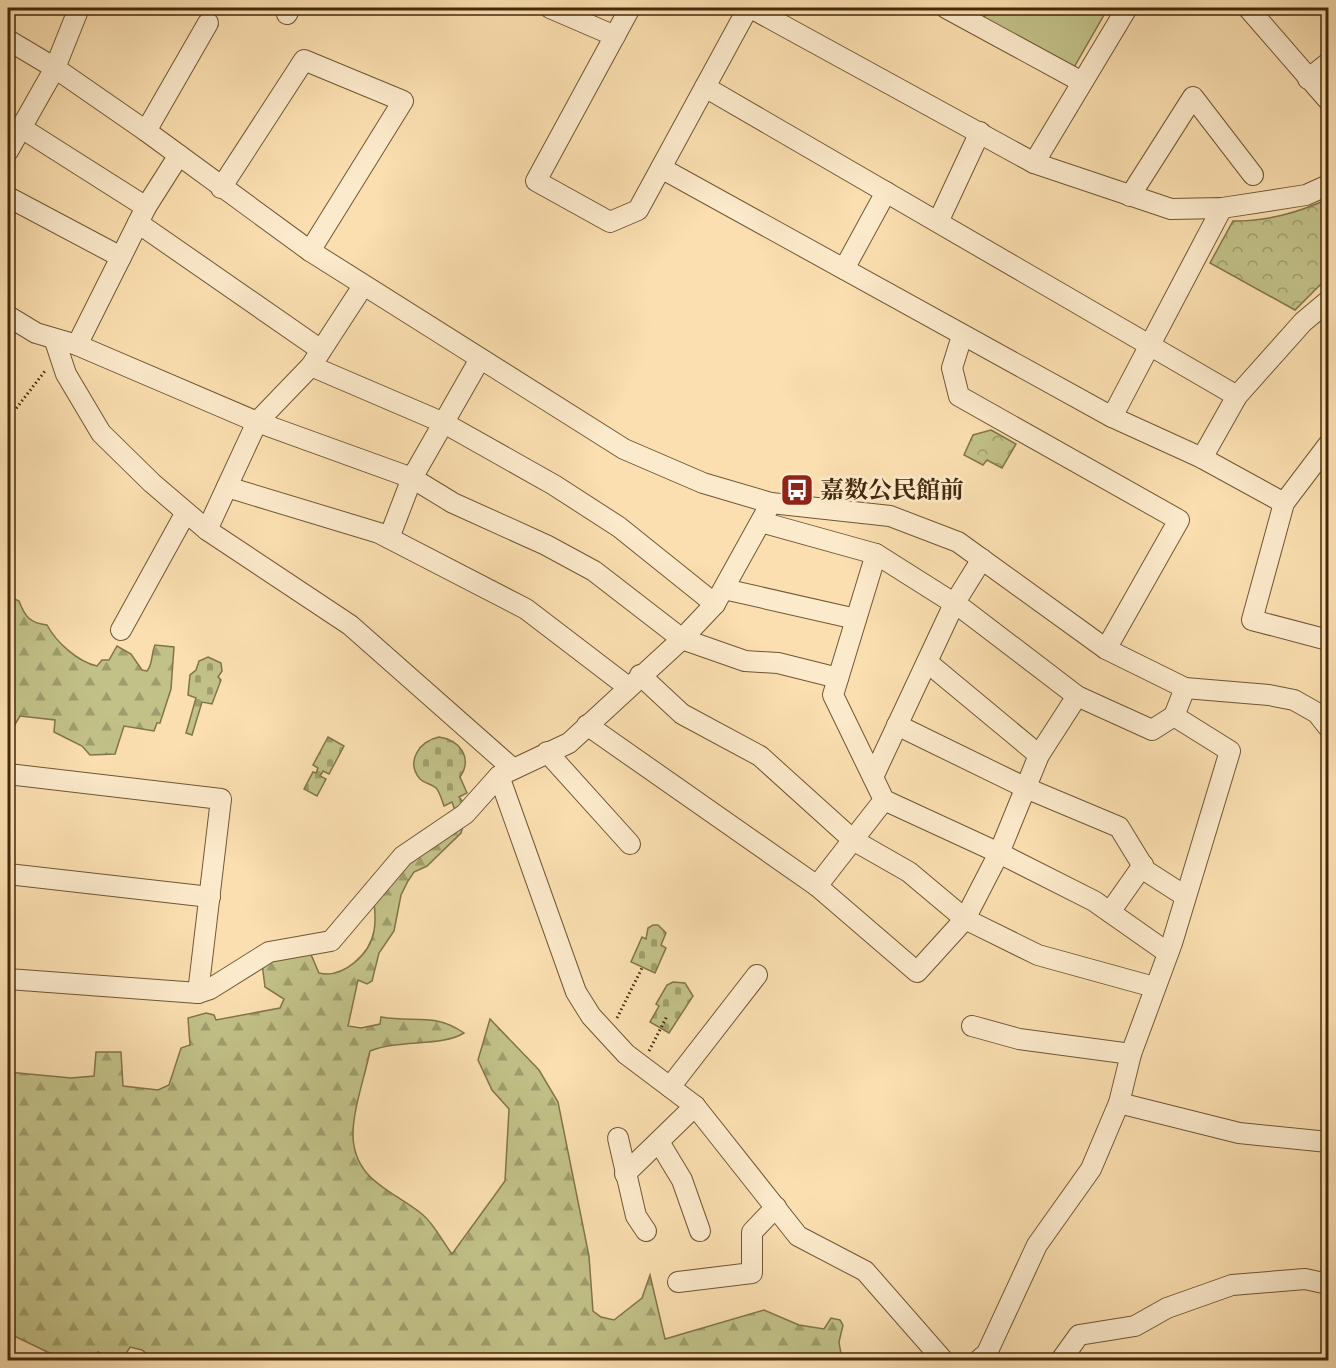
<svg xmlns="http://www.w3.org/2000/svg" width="1336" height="1368" font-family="'Gentium Book Plus','Noto Serif JP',serif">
<defs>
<pattern id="forest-firs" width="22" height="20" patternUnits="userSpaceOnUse" patternTransform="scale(1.5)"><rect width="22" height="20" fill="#c2c188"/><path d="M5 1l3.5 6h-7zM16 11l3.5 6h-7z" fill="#9f9d6d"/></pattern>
<pattern id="cemetery-stones" width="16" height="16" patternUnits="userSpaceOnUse" patternTransform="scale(1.5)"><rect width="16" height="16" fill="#c2c188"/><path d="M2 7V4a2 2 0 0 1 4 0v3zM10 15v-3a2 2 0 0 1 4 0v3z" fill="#9f9d6d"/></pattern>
<pattern id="park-crowns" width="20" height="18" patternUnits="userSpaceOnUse" patternTransform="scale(1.5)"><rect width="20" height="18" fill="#c2c188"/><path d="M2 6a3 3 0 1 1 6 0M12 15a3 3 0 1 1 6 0" fill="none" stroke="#9f9d6d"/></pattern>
</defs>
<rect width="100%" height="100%" fill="#fbdfb0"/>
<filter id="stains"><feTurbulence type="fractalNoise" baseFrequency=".00333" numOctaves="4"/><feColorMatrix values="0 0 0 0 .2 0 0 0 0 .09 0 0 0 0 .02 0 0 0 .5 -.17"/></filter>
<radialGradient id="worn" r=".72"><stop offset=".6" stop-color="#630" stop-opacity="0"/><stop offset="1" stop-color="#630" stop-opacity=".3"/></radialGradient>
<path fill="#c2c188" stroke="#82744a" stroke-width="1.5" d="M990,8H1108L1073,69L983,19Z"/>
<g fill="url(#forest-firs)" stroke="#82744a" stroke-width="1.5">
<path d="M8,596L19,601C25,617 30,623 47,625C56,642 78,662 97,666L102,660H109L117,646L131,654L142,670L147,671C153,664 151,654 155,645L174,647L171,689L160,723H157L154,731L124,726L115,754L90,755L82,746L54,732L55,720L20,716L8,736Z"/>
<path d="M464,822L461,833L427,866L414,872L408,881L401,895L394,931L379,953L372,981L367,984L358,980L348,1026L361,1028L380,1024L381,1017C413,1023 434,1012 464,1033C442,1047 400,1039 370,1051C365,1076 353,1109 353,1134C353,1180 392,1190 422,1214C435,1225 442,1241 452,1254L505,1181L509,1109L492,1090L478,1060L490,1019L539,1070L558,1102L589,1256L593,1311L601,1317L614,1320L642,1298L650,1275L665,1339L764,1310L799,1325L824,1329L831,1318L840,1320L843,1325L839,1342L842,1360H260L244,1355L233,1360H154L142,1350L130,1347L122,1360H113L98,1352L92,1360H64L8,1333V1072L71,1078L94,1076L96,1052H121L123,1086L158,1090L169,1085L181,1048L190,1045L188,1018L206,1013L214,1015L216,1020L280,1008L284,999L265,987L262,963L309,950L319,973C343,979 370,954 374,931C376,921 375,911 374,902L407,865Z"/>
</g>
<g fill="url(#cemetery-stones)" stroke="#82744a" stroke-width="1.5">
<path d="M208,657L221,663L222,671L218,677L221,680L212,704L202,702L192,735L186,733L196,698L188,695L190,675L196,670L199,661Z"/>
<path d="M328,737L344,746L329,774L323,771L320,776L326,779L317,796L304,789L313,772L316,773L318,768L313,765Z"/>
<path d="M439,737C460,740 473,758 460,777L467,793L459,797L466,806L456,813L452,802L444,806C442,801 440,792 436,788C432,784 425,784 420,779C405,761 420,741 439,737Z"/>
<path d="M653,925H658L666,933L661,945L666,948L655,973L631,962L642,937L646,939L648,928Z"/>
<path d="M673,982L685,983L693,996L669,1033L650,1022L659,1006L656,1004L667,985Z"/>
</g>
<g fill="url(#park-crowns)" stroke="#82744a" stroke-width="1.5">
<path d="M1328,199V277L1295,310L1210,263L1233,221C1268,221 1297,213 1328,199Z"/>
<path d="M991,430L1016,444L1002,468L987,460L983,465L964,455L973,435Z"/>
</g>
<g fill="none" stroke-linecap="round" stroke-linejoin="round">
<g stroke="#715634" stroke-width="22">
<g id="minor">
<path d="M550,8L615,36"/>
<path d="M630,8L536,181L610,222L638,210L748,8"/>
<path d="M751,8L1034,163L1171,209L1222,208L1306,195L1328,185"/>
<path d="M946,8L1082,82"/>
<path d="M1248,8L1328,100"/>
<path d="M287,14L290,8"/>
<path d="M8,40L55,68L146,131L310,251L624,449L703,483L771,503L890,516L958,542L1106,649L1185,688L1269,695L1294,700L1317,713L1328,727"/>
<path d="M1308,79L1328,63"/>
<path d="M705,87L1237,396"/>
<path d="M20,127L146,207"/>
<path d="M146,131L208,23"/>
<path d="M8,151L55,68L79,8"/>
<path d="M1034,163L1127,8"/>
<path d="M661,168L1112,417L1202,458L1284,503"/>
<path d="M221,188L304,60L403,101L310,251"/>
<path d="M1130,196L1193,97L1253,175"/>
<path d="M8,197L121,257"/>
<path d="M938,222L980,132"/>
<path d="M138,223L321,350"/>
<path d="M844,269L886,192"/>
<path d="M8,316L36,333L77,345L257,422L412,478L453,503L546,545L594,571L682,639L745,661L778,663L838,678"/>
<path d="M962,336L952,368L959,396L1179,520L1106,649"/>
<path d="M55,341L66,374L101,433L152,483L207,530L350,625L512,768"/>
<path d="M77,345L146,207L179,155"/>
<path d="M311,366L444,423L554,485L619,527L715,604"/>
<path d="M1112,417L1222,208"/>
<path d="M1328,445L1284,503L1252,620L1328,640"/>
<path d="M1202,458L1237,396L1303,322L1328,301"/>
<path d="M227,487L379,533L526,609L628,687"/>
<path d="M761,522L876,554L833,695L884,800L817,886"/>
<path d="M207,530L257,422L311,366L363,286"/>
<path d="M389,538L412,478L480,359"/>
<path d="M876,554L963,609L1077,696"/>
<path d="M724,589L856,619"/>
<path d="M121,630L185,514"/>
<path d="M927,662L1039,755"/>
<path d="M640,675L682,714L760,756L853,840L909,872L965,919L1038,955L1154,987"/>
<path d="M587,725L817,886L917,972L965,919L999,853L1039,755L1077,696L1152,730L1174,716L1185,688"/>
<path d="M897,725L1026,788L1119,827L1146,871L1185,896"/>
<path d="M547,752L630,844"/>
<path d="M8,774L221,799L198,993L8,979"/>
<path d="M499,776L576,992L591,1016L626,1054L695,1106L798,1236L865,1271L943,1360"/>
<path d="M873,777L954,604L982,559"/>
<path d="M884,800L999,853L1094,901L1168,953"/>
<path d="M8,874L210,897"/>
<path d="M1110,912L1143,865"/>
<path d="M198,993L210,989L269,952L331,941L403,856L465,814L499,776L569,743L682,639L715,604L771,503"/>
<path d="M972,1026L1019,1039L1131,1054"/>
<path d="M670,1087L757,975"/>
<path d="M1119,1103L1239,1133L1328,1142"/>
<path d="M618,1138L636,1216L646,1231"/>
<path d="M659,1142L682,1180L700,1231"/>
<path d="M625,1174L695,1106"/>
<path d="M678,1282L752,1273V1232L776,1207"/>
<path d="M979,1360L987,1353L1037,1245L1091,1169L1119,1103L1131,1054L1172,943L1230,751L1174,716"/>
<path d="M1061,1360L1079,1335L1135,1326L1167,1308L1232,1285L1305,1279L1328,1284"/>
</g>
</g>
<g stroke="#43280b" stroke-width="3" stroke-dasharray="1.5 3" stroke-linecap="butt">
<path d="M8,419L45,371"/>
<path d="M617,1018L642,968"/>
<path d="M649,1051L667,1016"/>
</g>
<use href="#minor" stroke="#fceacc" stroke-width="20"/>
</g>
<defs>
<g id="bus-square" transform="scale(1.725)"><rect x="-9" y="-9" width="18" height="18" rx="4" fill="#8f2418" stroke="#fceacc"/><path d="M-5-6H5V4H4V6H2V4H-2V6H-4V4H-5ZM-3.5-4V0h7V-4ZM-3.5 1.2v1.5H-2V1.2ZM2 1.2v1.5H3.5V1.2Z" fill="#fff"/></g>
</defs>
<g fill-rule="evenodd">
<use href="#bus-square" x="797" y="490"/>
</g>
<g text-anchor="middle" stroke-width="5" stroke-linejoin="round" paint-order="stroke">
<g font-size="24" font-weight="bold" fill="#43280b" stroke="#fceacc" text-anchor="start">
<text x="820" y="498">嘉数公民館前</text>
</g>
</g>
<rect width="1336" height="1368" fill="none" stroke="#fbdfb0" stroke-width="30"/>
<rect x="9" y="9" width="1318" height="1350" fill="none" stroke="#43280b" stroke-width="3"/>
<rect x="15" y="15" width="1306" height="1338" fill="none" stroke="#43280b" stroke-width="1.5"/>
<rect width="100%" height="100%" filter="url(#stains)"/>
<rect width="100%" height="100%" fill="url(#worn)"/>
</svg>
